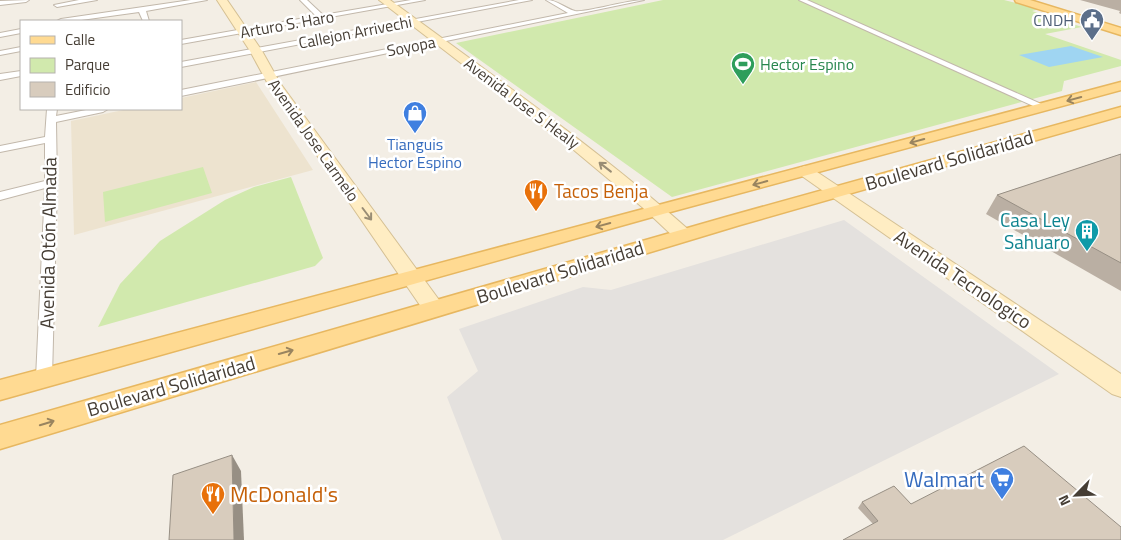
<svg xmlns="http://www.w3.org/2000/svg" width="1121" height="540" font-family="'Titillium Web',sans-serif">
<rect width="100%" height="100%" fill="#f3eee5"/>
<path fill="#ede3cf" d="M256,82L313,170L74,235L71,121L128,109H181V98Z"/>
<g fill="#d1e9ad">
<path d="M663,0H1004L1040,9L1032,11L1082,27L1045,34L1121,60V66L1064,81L1062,91L672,197L456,43Z"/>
<path d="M203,167L212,193L105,222L103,192Z"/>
<path d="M291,177L323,258L315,266L98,327L120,284L160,241L225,200L254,187Z"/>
</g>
<path fill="#e4e1de" d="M844,220L1059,374L723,540H502L447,397L478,371L459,329L583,287L611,290Z"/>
<path fill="#9fd5f2" d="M1071,46L1103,57L1049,67L1019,55Z"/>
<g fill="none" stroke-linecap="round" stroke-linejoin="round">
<g stroke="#c2b8ab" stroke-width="2">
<g id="street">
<path d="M29,0L26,2L0,5V1Z"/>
<path d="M79,0H97L57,7L54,5Z"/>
<path d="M191,0H207L146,11L149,21H143L139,12L74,21H57L61,19Z"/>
<path d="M300,0H307L323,15L411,0H425L181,44V40L316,16Z"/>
<path d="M519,0H532L181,67V62Z"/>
<path d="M546,0C558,0 564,8 575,11C584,13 628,0 644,0L181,96V90L568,13Z"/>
<path d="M799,0H807L1048,107L1046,109H1040Z"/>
<path d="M21,29V33L0,37V33Z"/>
<path d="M21,47V51L0,55V51Z"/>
<path d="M21,71V76L0,80V74Z"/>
<path d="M47,109H57L56,116L91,109H108L103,112L56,122L57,183L52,378L50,383L44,384L38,383L36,378L45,188L0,200V192L45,181V143L0,152V146L45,137Z"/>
</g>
</g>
<g stroke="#d5c094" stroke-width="2">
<g id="secondary">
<path d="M217,0H227L262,51L280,83L442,304L445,309L442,314L434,316L426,314L268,84L250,51Z"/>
<path d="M379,0H390C492,75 595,147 690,231L692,235L690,239L683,241L676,239L642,207L569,146Z"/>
<path d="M805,166L811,168L1121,374V397L1112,394L799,174L797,171L799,168Z"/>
</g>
</g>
<g stroke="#e7b760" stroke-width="3">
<g id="primary">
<path d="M1015,0H1030L1121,28V35L1016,2Z"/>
<path d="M1121,82V90L663,214L0,400V380Z"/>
<path d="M1121,107V116L740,225L0,449V425L726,217Z"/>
</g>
</g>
<use href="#street" fill="#fff" fill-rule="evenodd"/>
<use href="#secondary" fill="#ffedc3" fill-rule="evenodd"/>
<use href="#primary" fill="#ffda92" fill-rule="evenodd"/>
</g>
<g fill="#baafa3">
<path d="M1080,0H1121V14L1119,13L1120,11Z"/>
<path d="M1121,154V291L986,214L997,195Z"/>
<path d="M862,502L911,504L873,524L858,508Z"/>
</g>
<path fill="#978f84" d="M232,455L241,471L244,540H234Z"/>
<g fill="#d8ccbd" stroke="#978f84">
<path d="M1121,154V263L997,195Z"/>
<path d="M1024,446L1121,527V540H843L878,521L862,502L894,486L911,504Z"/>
<path d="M232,455L234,540H169L173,475Z"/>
</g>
<defs><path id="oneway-shaft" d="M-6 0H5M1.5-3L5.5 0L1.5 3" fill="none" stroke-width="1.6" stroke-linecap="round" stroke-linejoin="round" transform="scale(1.25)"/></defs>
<g stroke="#99845f">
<use href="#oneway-shaft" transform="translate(1074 99) rotate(165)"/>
<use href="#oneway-shaft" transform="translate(917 141) rotate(165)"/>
<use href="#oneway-shaft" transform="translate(760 183) rotate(165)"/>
<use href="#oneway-shaft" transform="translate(603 225) rotate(165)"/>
<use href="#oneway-shaft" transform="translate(286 352) rotate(-16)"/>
<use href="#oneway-shaft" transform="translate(47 423) rotate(-17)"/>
</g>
<g stroke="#998d75">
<use href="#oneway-shaft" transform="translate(605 167) rotate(-142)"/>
<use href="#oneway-shaft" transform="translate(367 214) rotate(53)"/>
</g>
<defs>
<g id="civic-pin" transform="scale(1.25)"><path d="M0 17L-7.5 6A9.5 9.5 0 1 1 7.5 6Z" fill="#5c6f8a" stroke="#fff"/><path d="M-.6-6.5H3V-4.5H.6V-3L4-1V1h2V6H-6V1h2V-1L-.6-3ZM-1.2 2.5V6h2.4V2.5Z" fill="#fff"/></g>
<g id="stadium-pin" transform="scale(1.25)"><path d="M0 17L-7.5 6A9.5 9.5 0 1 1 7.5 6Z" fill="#2e9e5b" stroke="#fff"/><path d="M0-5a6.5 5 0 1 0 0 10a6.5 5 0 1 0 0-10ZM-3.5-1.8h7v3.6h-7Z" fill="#fff"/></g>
<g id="shop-pin" transform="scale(1.25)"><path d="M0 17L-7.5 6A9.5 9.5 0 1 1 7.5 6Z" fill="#3f7fe0" stroke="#fff"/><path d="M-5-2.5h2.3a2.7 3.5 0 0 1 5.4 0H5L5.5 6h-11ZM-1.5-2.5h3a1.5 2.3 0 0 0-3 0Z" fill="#fff"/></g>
<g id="restaurant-pin" transform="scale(1.25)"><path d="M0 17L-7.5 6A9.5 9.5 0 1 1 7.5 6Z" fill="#e8710a" stroke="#fff"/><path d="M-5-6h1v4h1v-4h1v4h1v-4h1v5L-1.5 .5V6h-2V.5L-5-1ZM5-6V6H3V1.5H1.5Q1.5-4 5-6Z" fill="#fff"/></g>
<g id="building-pin" transform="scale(1.25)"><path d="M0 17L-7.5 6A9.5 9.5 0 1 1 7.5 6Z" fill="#0f9aa8" stroke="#fff"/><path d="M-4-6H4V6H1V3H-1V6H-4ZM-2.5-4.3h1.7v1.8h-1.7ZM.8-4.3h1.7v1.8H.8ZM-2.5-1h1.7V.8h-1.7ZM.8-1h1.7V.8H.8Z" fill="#fff"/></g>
<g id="supermarket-pin" transform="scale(1.25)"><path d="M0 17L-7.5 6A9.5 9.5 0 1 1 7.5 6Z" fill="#3f7fe0" stroke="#fff"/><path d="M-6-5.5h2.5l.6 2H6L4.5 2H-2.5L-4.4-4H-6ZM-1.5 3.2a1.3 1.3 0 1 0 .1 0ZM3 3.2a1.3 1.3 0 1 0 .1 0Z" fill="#fff"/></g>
</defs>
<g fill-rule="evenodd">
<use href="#civic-pin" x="1092" y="20"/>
<use href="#stadium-pin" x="743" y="64"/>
<use href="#shop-pin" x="415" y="113"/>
<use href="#restaurant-pin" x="536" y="191"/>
<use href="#building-pin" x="1087" y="231"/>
<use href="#supermarket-pin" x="1002" y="479"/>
<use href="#restaurant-pin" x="213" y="494"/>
</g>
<g text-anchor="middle" stroke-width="5" stroke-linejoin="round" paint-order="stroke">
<g font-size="16" fill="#4e5e75" stroke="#fff" text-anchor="end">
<text x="1074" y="26">CNDH</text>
</g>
<g font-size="16" fill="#463e35" stroke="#fff">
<text transform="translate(287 24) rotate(-10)" y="6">Arturo S. Haro</text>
<text transform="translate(355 32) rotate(-11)" y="6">Callejon Arrivechi</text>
<text transform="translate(411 46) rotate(-11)" y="6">Soyopa</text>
<text transform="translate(522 103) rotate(37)" y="6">Avenida Jose S Healy</text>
<text transform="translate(314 140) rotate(55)" y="6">Avenida Jose Carmelo</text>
</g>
<g font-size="16" fill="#27864d" stroke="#fff" text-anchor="start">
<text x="760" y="70">Hector Espino</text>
</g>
<g font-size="16" fill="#366cbe" stroke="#fff">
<text x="415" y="150">Tianguis<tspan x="415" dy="18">Hector Espino</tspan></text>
</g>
<g font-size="19" fill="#463e35" stroke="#fff">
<text transform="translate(949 160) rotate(-16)" y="7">Boulevard Solidaridad</text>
<text transform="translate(48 243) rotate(-89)" y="7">Avenida Otón Almada</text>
<text transform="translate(560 272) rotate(-17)" y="7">Boulevard Solidaridad</text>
<text transform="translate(963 279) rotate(34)" y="7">Avenida Tecnologico</text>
<text transform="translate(171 386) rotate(-16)" y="7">Boulevard Solidaridad</text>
</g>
<g font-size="19" fill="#c56008" stroke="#fff" text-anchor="start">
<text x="554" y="198">Tacos Benja</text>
</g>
<g font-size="19" fill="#0d838f" stroke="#fff" text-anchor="end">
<text x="1070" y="227">Casa Ley<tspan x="1070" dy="22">Sahuaro</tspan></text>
</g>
<g font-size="22" fill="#366cbe" stroke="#fff" text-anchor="end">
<text x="984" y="487">Walmart</text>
</g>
<g font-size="22" fill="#c56008" stroke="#fff" text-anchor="start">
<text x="230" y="502">McDonald's</text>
</g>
</g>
<rect x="20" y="20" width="162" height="90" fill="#ffffff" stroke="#b5b2ae"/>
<rect x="30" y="36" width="25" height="8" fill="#ffda92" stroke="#b5b2ae"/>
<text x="65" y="45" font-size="15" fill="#463e35">Calle</text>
<rect x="30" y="58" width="25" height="15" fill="#d1e9ad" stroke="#b5b2ae"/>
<text x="65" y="70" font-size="15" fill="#463e35">Parque</text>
<rect x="30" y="82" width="25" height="15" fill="#d8ccbd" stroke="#b5b2ae"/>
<text x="65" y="95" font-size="15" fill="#463e35">Edificio</text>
<g transform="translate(1076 495) rotate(246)" stroke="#ffffff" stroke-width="4" paint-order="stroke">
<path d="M0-4L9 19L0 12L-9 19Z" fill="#463e35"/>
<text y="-8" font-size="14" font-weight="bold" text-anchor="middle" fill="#463e35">N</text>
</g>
</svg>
